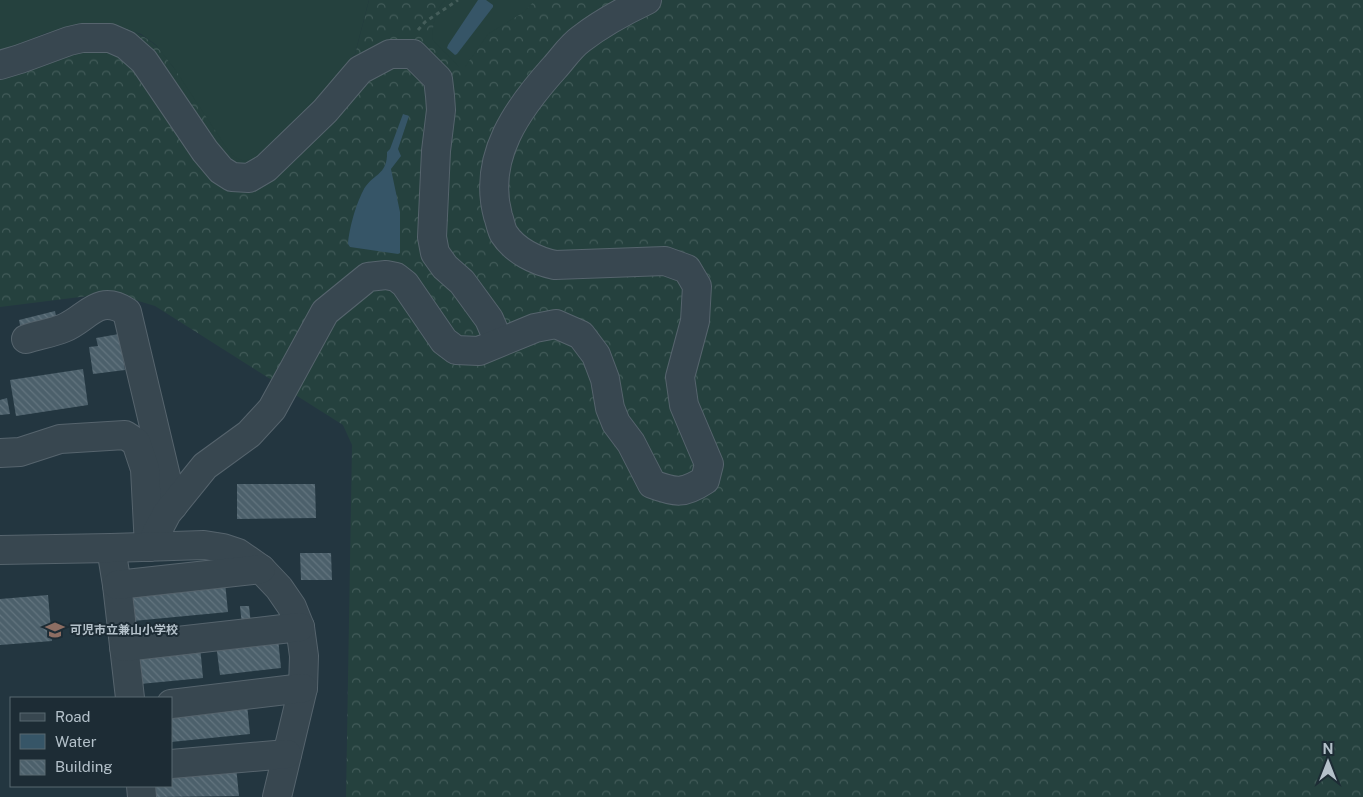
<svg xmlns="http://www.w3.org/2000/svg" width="1363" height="797" font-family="'Public Sans','Noto Sans JP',sans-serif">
<defs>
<pattern id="forest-crowns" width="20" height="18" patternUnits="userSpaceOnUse" patternTransform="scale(1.25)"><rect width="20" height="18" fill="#25413e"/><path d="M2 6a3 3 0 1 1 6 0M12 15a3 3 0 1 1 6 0" fill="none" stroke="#425b59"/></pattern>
<pattern id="building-back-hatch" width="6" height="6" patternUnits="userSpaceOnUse" patternTransform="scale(1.25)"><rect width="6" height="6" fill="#4c606b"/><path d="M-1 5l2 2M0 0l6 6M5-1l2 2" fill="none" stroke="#63757f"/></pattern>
</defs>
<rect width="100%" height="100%" fill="#233640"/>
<path fill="url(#forest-crowns)" d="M369,0H1363V797H346L352,445L343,425L155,306L112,293L0,307V52C48,32 108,6 154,44C162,50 168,60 174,68L348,64L355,54Z"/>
<g fill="#25413e">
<path d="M0,0H369L355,54L263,153C250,160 242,165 230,153L174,68L156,45L141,34L118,26L84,25L46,33L0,52Z"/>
<path d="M445,0H535L524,12L488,34L465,67H459L432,39C433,25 435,10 445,0Z"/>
</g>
<g fill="#365567">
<path d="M478,0H486L493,5V7L457,54L455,55L447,48L448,45Z"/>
<path d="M403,114L409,116L398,149L401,156L391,169L400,212V253L398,254L350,247L348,244C349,229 356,204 363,191C371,174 388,176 387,152L390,149Z"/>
</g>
<g fill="url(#building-back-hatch)">
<path d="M55,311L57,321L21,330L19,320Z"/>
<path d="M119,334L125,370L93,374L89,347L98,346L96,338Z"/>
<path d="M83,369L88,405L16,416L10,380Z"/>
<path d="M7,398L10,414L0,415V400Z"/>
<path d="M237,484H315L316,518L237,519Z"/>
<path d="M300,553H331L332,580H301Z"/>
<path d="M225,582L228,612L133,621L130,592Z"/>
<path d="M48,595L52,641L0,645V599Z"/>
<path d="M240,606H249L251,625L242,626Z"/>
<path d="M278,638L281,668L220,675L216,644Z"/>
<path d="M200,646L203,678L140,684L137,652Z"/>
<path d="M247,704L250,734L171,742V711Z"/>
<path d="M236,766L239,796L155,797L154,786H171V773Z"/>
</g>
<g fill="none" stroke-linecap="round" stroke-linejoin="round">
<g stroke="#56646d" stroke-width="30">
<g id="minor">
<path d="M0,65L20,59L69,41L82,38H110L126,45L144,61L205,151L221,170L232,177L249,178L266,168L325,111L360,70L390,54H413L438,79L440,96L441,110L436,151L432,237L435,253L445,267L462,282L489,319L499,342"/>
<path d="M26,339C38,335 52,333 64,328C88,318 98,293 127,312L173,506"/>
<path d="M0,453L20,452L60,439L125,435L136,442L145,469L149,547"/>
<path d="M149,547L167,513L205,466L249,434L272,409L325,312L368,277L386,275L396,277L405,284L444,341L456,350L479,351L535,328L556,324L581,335L596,355L605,379L610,408L616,423L631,443L652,484C676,493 684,494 705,480L709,464L684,405L680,377L695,321L697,286L687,269L665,261L555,265C536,261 515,251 504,234C501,229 500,221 498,216C482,157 518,108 555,67C563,58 571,46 581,39C599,25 626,10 647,0"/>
<path d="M111,548L117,585L130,698"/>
<path d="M0,550L111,548L204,545L223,548L238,553L261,569L279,588L292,607L300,627L304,656L303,688L277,797"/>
<path d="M117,585L261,569"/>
<path d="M124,647L300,627"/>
<path d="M171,704L303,688"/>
<path d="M171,764L287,754"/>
<path d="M141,786L142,797"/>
</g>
</g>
<path stroke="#445d5a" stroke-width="3" stroke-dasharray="4 4" stroke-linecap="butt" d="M418,30L425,22L458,0"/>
<use href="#minor" stroke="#384750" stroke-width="28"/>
</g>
<defs>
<g id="school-bare" transform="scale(1.5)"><path d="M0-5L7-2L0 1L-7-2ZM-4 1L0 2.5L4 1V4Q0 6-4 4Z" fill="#8d6e63" stroke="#1d2c35" stroke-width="2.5" paint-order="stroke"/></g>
</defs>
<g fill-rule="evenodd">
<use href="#school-bare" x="55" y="630"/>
</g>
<g text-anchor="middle" stroke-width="4" stroke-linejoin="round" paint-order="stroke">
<g font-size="12" font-weight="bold" fill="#b4c1ca" stroke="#1d2c35" text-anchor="start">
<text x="70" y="634">可児市立兼山小学校</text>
</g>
</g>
<rect x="10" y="697" width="162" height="90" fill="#1d2c35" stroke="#596871"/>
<rect x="20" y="713" width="25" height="8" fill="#384750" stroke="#596871"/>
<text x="55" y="722" font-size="15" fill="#b4c1ca">Road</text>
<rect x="20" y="734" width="25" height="15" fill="#365567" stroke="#596871"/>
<text x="55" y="747" font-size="15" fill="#b4c1ca">Water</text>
<rect x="20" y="760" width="25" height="15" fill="url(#building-back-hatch)" stroke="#596871"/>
<text x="55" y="772" font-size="15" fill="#b4c1ca">Building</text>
<g transform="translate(1328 762)" stroke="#1d2c35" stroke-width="4" paint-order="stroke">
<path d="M0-4L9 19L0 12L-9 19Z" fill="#b4c1ca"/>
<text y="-8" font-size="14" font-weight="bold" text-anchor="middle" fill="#b4c1ca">N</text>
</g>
</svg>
